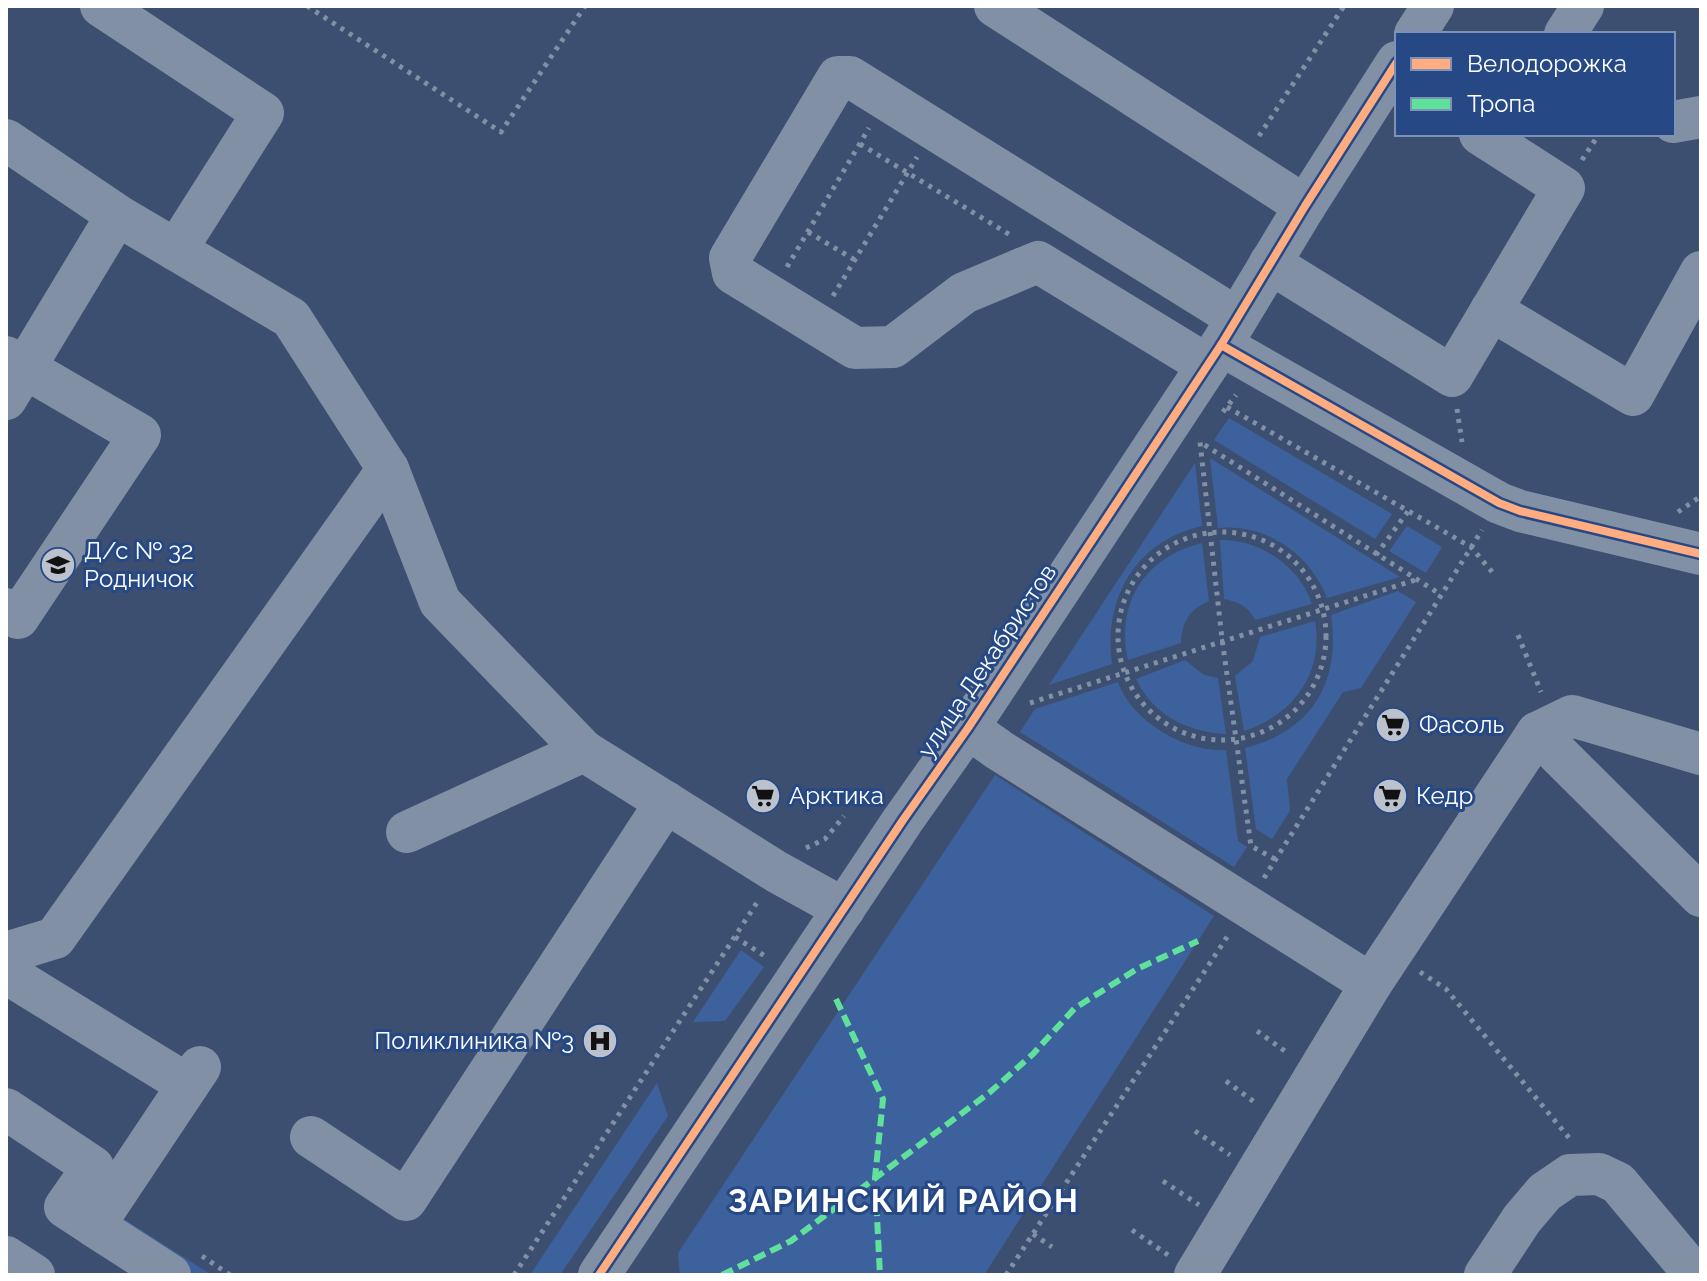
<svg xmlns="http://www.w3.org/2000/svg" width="1707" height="1281" font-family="Raleway,sans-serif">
<rect width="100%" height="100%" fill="#3c4f70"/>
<g fill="#3d619d">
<path d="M1229,418L1392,514L1375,539L1214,440Z"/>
<path d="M1210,458L1400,577L1327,598C1310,554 1266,523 1218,528Z"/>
<path d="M1195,463L1202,526C1135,541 1103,599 1112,664L1049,685Z"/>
<path d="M1407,526L1442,547L1426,573L1389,551Z"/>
<path d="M1220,540C1259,539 1300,566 1312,604L1255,620C1249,607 1239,602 1224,599Z"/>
<path d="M1202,543L1209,601C1189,610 1182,621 1181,643L1128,660C1116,602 1145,557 1202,543Z"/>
<path d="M1398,591L1416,602L1361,688L1343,692L1287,779L1290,811L1272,839L1256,829L1245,748C1312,731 1341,682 1331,615Z"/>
<path d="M1315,621C1324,674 1293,715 1244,731L1235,676L1253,661L1260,637Z"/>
<path d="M1185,660L1204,675L1218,678L1226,734C1187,732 1153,715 1136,679Z"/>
<path d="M1118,682C1131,721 1186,753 1226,750L1238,841L1247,847L1234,867L1020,732L1035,709Z"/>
<path d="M995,775L1214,916L984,1275H680L678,1253Z"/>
<path d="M741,950L764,967L725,1021L693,1022Z"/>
<path d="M657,1083L668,1116L560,1275H530Z"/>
<path d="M124,1219L210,1274L183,1275L124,1237Z"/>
</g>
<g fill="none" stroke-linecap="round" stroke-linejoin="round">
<g stroke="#8290a6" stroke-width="5" stroke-dasharray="4 6" stroke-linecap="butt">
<path d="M307,6L501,132L585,6"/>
<path d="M1259,136L1344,6"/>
<path d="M860,144L1012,236"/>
<path d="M1582,160L1599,134"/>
<path d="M808,232L855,260"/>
<path d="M787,267L869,128"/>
<path d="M833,296L917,157"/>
<path d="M1227,407L1471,547L1493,573"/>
<path d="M1457,409L1462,442"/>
<path d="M1223,412L1236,395"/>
<path d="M1678,512L1701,496"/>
<circle cx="1222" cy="636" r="104"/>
<path d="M1376,555L1409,510"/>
<path d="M1518,635L1541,692"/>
<path d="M1030,703L1415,580"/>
<path d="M806,848L825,839L844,816"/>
<path d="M1275,859L1251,846L1222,639L1200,442L1440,594"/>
<path d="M1264,878L1482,530"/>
<path d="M735,937L768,958"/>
<path d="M1420,972L1446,989L1570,1139"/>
<path d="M1257,1031L1289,1054"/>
<path d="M1226,1081L1257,1104"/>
<path d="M1195,1131L1230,1155"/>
<path d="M1163,1181L1199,1205"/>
<path d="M1132,1230L1168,1255"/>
<path d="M1033,1234L1052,1247"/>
<path d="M202,1256L230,1275"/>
<path d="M514,1275L758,901"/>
<path d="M1006,1275L1229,934"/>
</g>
<g stroke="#8290a6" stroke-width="42">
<path d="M101,6L263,113L176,250"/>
<path d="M995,6L1305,206"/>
<path d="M1415,34L1433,6"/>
<path d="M1565,34L1583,6"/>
<path d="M1673,122L1701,117"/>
<path d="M6,140L117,215L291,318L388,469L440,602L584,751"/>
<path d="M1270,263L1452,376L1564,188L1480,134"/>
<path d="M1491,310L1633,395L1701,272"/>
<path d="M1221,345L1499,503L1520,511L1701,554"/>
<path d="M6,357L140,435L18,618L6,609"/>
<path d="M1207,365L1038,262L964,293L893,347L855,348L733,273L730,258L838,77H850L1237,318"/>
<path d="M6,399L117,215"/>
<path d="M968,728L999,750L1371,984"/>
<path d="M1537,733L1701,896"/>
<path d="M407,832L584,751L777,872L844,909"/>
<path d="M6,953L55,938L388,469"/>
<path d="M6,973L188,1085"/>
<path d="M6,1109L93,1167L65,1207L94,1226"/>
<path d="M311,1137L406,1200L666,802"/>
<path d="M6,1257L34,1275"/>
<path d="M170,1275L94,1226L200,1067"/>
<path d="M599,1275L903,820L968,728L1221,345L1305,206L1397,62"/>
<path d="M1195,1275L1371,984L1537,733L1572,716L1701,754"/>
<path d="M1485,1275L1522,1219L1545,1192L1570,1175L1599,1174L1618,1183L1695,1275"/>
</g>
<g stroke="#60e19b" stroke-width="6" stroke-dasharray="12 6" stroke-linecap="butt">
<path d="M836,999L883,1099L875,1178L880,1275"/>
<path d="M722,1275L791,1241L989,1093L1033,1054L1075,1008L1137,969L1198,941"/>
</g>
<g stroke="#264986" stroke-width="13">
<g id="cycleway">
<path d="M1221,345L1499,503L1520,511L1701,554"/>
<path d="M599,1275L903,820L968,728L1221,345L1305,206L1397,62"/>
</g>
</g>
<use href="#cycleway" stroke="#ffac80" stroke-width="8"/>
</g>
<defs>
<g id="school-disc" transform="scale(1.8)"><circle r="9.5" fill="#bbc1cd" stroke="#264986"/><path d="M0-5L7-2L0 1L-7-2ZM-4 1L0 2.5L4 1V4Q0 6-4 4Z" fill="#111"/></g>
<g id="supermarket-disc" transform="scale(1.8)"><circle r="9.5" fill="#bbc1cd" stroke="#264986"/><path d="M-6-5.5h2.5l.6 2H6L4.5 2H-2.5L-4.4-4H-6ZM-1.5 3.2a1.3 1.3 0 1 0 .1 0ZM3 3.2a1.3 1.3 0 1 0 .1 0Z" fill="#111"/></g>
<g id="hospital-disc" transform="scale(1.8)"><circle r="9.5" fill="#bbc1cd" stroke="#264986"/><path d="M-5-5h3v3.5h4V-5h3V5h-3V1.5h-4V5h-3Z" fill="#111"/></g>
</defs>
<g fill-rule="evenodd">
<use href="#school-disc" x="58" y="565"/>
<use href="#supermarket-disc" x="1393" y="725"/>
<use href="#supermarket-disc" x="763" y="796"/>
<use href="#supermarket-disc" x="1390" y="796"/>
<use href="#hospital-disc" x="600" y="1041"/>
</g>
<g text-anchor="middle" stroke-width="6" stroke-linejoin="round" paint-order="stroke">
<g font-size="24" fill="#fff" stroke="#264986" text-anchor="start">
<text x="84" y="559">Д/с № 32<tspan x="84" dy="28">Родничок</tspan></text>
<text x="1419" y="733">Фасоль</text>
<text x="789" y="804">Арктика</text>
<text x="1416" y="804">Кедр</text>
<text x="574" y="1049" text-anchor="end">Поликлиника №3</text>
</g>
<g font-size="24" fill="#fff" stroke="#264986">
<text transform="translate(987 661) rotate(-56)" y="8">улица Декабристов</text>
</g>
<g font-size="32" font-weight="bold" letter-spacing="2" fill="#fff" stroke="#264986">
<text x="904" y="1212">ЗАРИНСКИЙ РАЙОН</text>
</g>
</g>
<rect width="1707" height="1281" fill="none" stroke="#ffffff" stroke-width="16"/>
<rect x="1395" y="32" width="280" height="104" fill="#264986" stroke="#7d92b6" stroke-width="2"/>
<rect x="1411" y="58" width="40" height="12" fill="#ffac80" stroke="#7d92b6" stroke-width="2"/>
<text x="1467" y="72" font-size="24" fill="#ffffff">Велодорожка</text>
<rect x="1411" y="98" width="40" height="12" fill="#60e19b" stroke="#7d92b6" stroke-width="2"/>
<text x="1467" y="112" font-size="24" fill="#ffffff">Тропа</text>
</svg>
